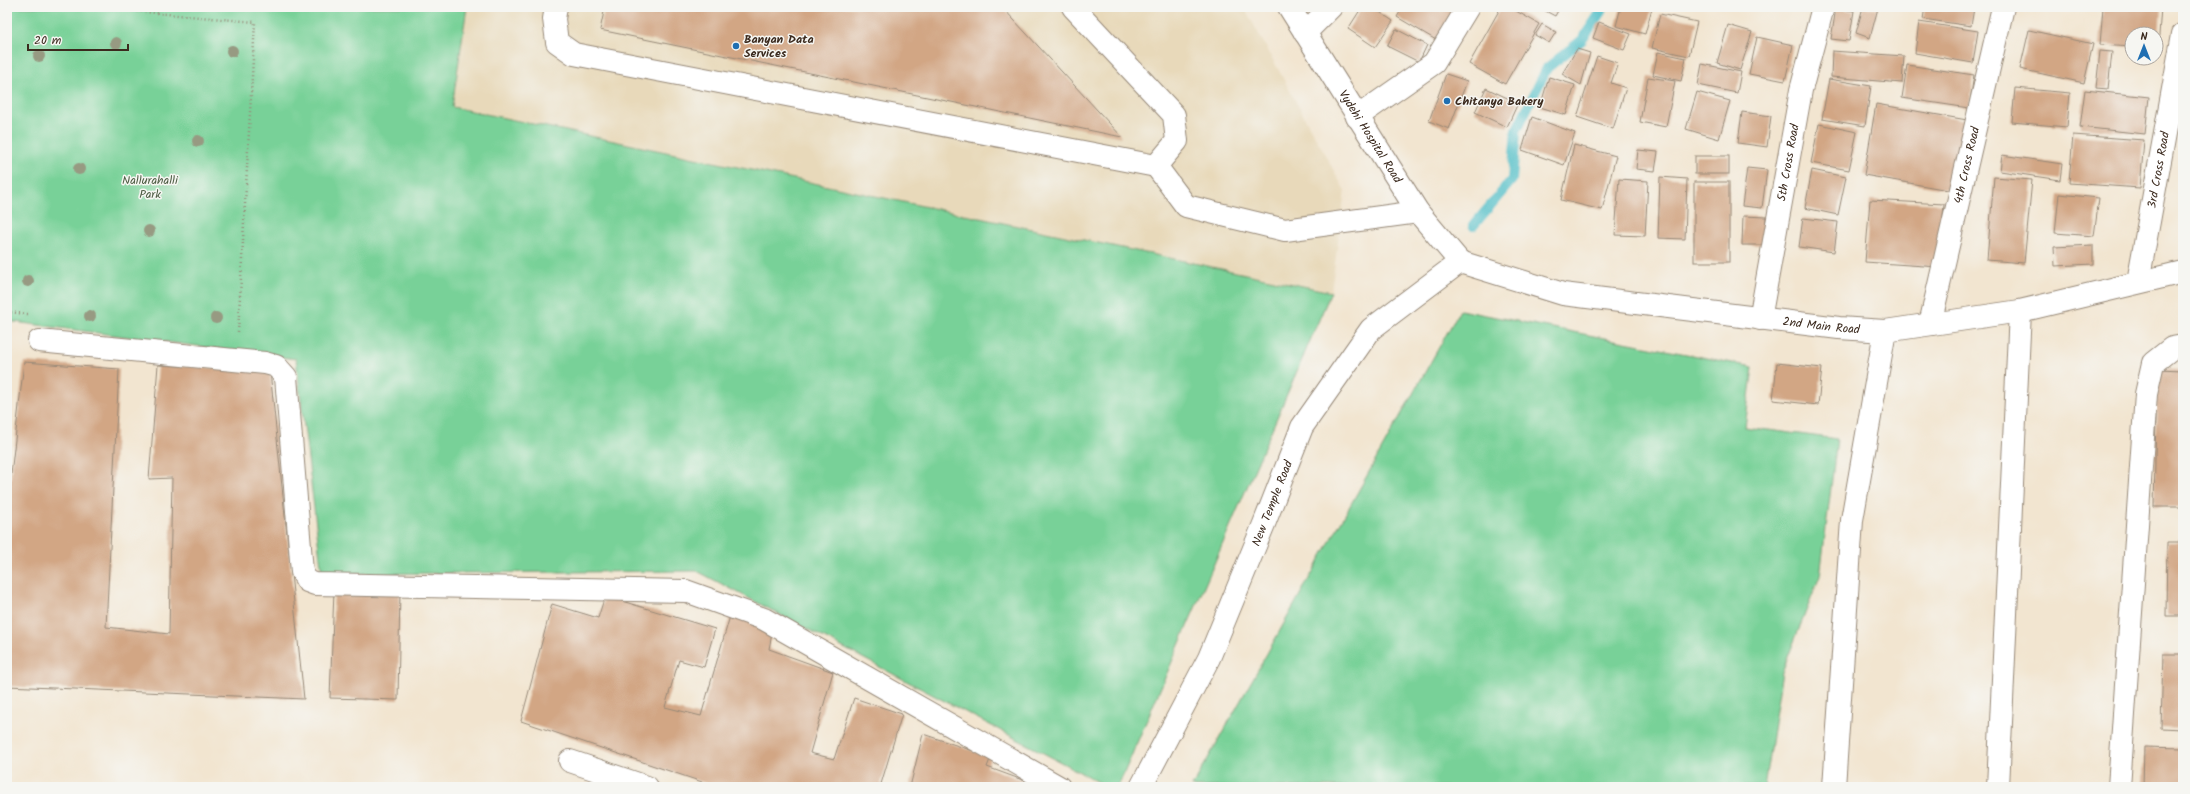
<svg xmlns="http://www.w3.org/2000/svg" width="2190" height="794" font-family="Kalam,sans-serif">
<rect width="100%" height="100%" fill="#f6f6f2"/>
<filter id="ink" filterUnits="userSpaceOnUse"><feTurbulence type="fractalNoise" baseFrequency=".025" numOctaves="2"/><feDisplacementMap in="SourceGraphic" scale="8" xChannelSelector="R" yChannelSelector="G"/><feConvolveMatrix kernelMatrix="1 2 1 2 8 2 1 2 1" color-interpolation-filters="sRGB"/></filter>
<filter id="wash" filterUnits="userSpaceOnUse"><feTurbulence type="fractalNoise" baseFrequency=".012" numOctaves="4" result="noise"/><feDisplacementMap in="SourceGraphic" scale="16" xChannelSelector="R" yChannelSelector="G"/><feGaussianBlur stdDeviation="0.9" result="paint"/><feColorMatrix in="noise" values="0 0 0 0 0 0 0 0 0 0 0 0 0 0 0 0 0 1.4 0 .05"/><feComposite in="paint" operator="in"/></filter>
<g filter="url(#wash)">
<rect width="100%" height="100%" fill="#f2e5d0"/>
<path fill="#e8d9ba" d="M467,7H1244L1345,191L1331,292L452,107Z"/>
<g fill="#78d198" stroke="#5a7e5b">
<path d="M7,7H467L452,107L1331,292L1118,787H1108L697,571L322,574L296,359L7,321Z"/>
<path d="M1460,310L1753,367L1745,427L1837,439L1820,576L1782,672L1764,787H1192Z"/>
</g>
<g fill="none" stroke-linecap="round" stroke-linejoin="round">
<path stroke="#52bfc8" stroke-width="10" d="M1473,226L1512,180L1516,131L1547,68L1582,40L1604,7"/>
</g>
<g id="blocks">
<g fill="#d2a684">
<path d="M605,7H1002L1122,137L600,30Z"/>
<path d="M1362,7H1372L1393,21L1375,47L1348,29Z"/>
<path d="M1403,7H1454L1455,8L1436,40L1397,17Z"/>
<path d="M1501,7H1509L1539,24L1505,84L1469,64Z"/>
<path d="M1538,7H1560L1555,16Z"/>
<path d="M1621,7L1652,8L1645,34L1616,26Z"/>
<path d="M1863,7L1878,8L1870,38L1856,33Z"/>
<path d="M1925,7L1974,8L1971,26L1923,19Z"/>
<path d="M2103,7H2161L2158,49H2156V34H2132V47L2100,45Z"/>
<path d="M1836,8L1854,11L1849,41L1831,39Z"/>
<path d="M1660,14L1697,22L1689,56L1652,48Z"/>
<path d="M1599,22L1631,34L1624,50L1593,38Z"/>
<path d="M1919,22L1978,31L1973,63L1915,53Z"/>
<path d="M1542,24L1556,32L1549,43L1535,35Z"/>
<path d="M1728,25L1752,32L1740,70L1717,63Z"/>
<path d="M1396,29L1427,45L1419,62L1387,46Z"/>
<path d="M2029,30L2093,44L2084,83L2020,69Z"/>
<path d="M1757,37L1793,45L1785,81L1749,74Z"/>
<path d="M1577,49L1590,53L1581,85L1562,74Z"/>
<path d="M1832,51L1904,56L1902,83L1831,77Z"/>
<path d="M2100,51L2112,52L2108,89L2096,88Z"/>
<path d="M1658,52L1686,58L1681,81L1653,75Z"/>
<path d="M1597,56L1618,63L1611,83L1626,88L1613,129L1577,117Z"/>
<path d="M1702,64L1741,72L1737,93L1698,85Z"/>
<path d="M1907,65L1974,75L1969,108L1902,98Z"/>
<path d="M1446,74L1467,81L1449,129L1429,121Z"/>
<path d="M1549,77L1575,85L1566,115L1540,107Z"/>
<path d="M1648,77L1675,81L1666,127L1640,122Z"/>
<path d="M1829,79L1871,86L1865,126L1822,119Z"/>
<path d="M1486,88L1518,103L1507,127L1475,112Z"/>
<path d="M2015,88L2070,93L2067,127L2012,122Z"/>
<path d="M2085,90L2149,97L2145,134L2080,127Z"/>
<path d="M1697,92L1730,101L1719,139L1686,129Z"/>
<path d="M1876,104L1967,120L1954,191L1864,175Z"/>
<path d="M1742,112L1771,116L1767,147L1738,143Z"/>
<path d="M1532,117L1575,133L1564,165L1522,150Z"/>
<path d="M1819,124L1857,132L1849,170L1811,163Z"/>
<path d="M2073,135L2144,140L2140,188L2069,183Z"/>
<path d="M1574,145L1616,156L1602,210L1561,200Z"/>
<path d="M1638,150L1658,152L1655,171L1636,169Z"/>
<path d="M2002,155L2062,164L2060,180L2000,171Z"/>
<rect x="1695" y="156" width="34" height="18"/>
<path d="M1747,168L1767,170L1762,208L1742,206Z"/>
<path d="M1812,170L1846,177L1838,215L1805,208Z"/>
<path d="M1660,177L1687,179L1685,239L1658,238Z"/>
<path d="M1994,177L2032,180L2024,263L1987,260Z"/>
<path d="M1619,179L1648,181L1645,236L1615,235Z"/>
<rect x="1694" y="182" width="35" height="80"/>
<path d="M2059,194L2099,198L2094,236L2055,233Z"/>
<path d="M1870,200L1944,204L1939,267L1865,262Z"/>
<path d="M1743,216L1766,217L1765,245H1742Z"/>
<path d="M1803,218L1838,222L1834,252L1799,247Z"/>
<path d="M2093,245V264L2055,266L2054,247Z"/>
<path d="M24,362L119,369L106,627L169,634L172,478L149,479L158,365L270,371L304,699L7,686V509Z"/>
<path d="M1777,363L1822,368L1818,405L1773,400Z"/>
<path d="M2157,369L2183,370V507H2154Z"/>
<path d="M2167,542H2183V616H2166Z"/>
<path d="M334,590L400,592L398,700L330,698Z"/>
<path d="M605,596L715,629L704,667L679,660L665,707L701,716L730,616L773,628L769,649L833,672L810,753L834,759L854,698L902,714L881,784L889,787H717L521,721L552,604L598,618Z"/>
<path d="M2163,654H2183V729L2161,728Z"/>
<path d="M923,734L991,757L987,767L1036,785L1035,787H910Z"/>
<path d="M2144,747L2183,748V787H2143Z"/>
</g>
</g>
</g>
<g filter="url(#ink)">
<use href="#blocks" fill-opacity="0" stroke="#968877" stroke-width="1"/>
<g fill="none" stroke-linecap="round" stroke-linejoin="round">
<g stroke="#968877" stroke-width="24">
<g id="minor">
<path d="M556,7L554,19L557,42L574,54L1156,166L1177,141L1174,115L1073,7"/>
<path id="s1" d="M1289,7L1418,212L1460,262"/>
<path d="M1305,33L1331,7"/>
<path d="M1357,117L1434,63L1468,7"/>
<path d="M1156,166L1186,206L1285,230L1418,212"/>
<path id="s2" d="M1460,262L1563,294L1839,328L1885,331L2020,311L2183,272"/>
<path id="s3" d="M2138,282L2183,34"/>
<path id="s4" d="M1760,319L1801,90L1823,7"/>
<path id="s5" d="M1930,324L2003,7"/>
<path d="M39,341L265,363L276,366L286,377L302,572L307,581L315,584L686,591L764,619L1059,787"/>
<path d="M570,761L647,787"/>
<path id="s6" d="M1141,787L1209,658L1264,524L1302,427L1371,329L1460,262"/>
<path d="M1834,787L1852,520L1885,331"/>
<path d="M1998,787L2020,311"/>
<path d="M2119,787L2146,394L2153,363L2172,348L2183,346"/>
</g>
</g>
<g stroke="#968877" stroke-width="2.5" stroke-dasharray="1 3" stroke-linecap="butt">
<path d="M89,7L255,22L238,332"/>
<path d="M7,312L28,314"/>
</g>
<use href="#minor" stroke="#fff" stroke-width="22"/>
</g>
<g fill="#979a82">
<circle cx="116" cy="43" r="6"/>
<circle cx="232" cy="51" r="6"/>
<circle cx="39" cy="56" r="6"/>
<circle cx="198" cy="141" r="6"/>
<circle cx="79" cy="169" r="6"/>
<circle cx="149" cy="231" r="6"/>
<circle cx="28" cy="281" r="6"/>
<circle cx="90" cy="316" r="6"/>
<circle cx="216" cy="318" r="6"/>
</g>
</g>
<g fill="#1f6fb2" stroke="#f6f6f2" stroke-width="1.5">
<circle cx="736" cy="46" r="4"/>
<circle cx="1447" cy="101" r="4"/>
</g>
<g text-anchor="middle" stroke-width="3" stroke-linejoin="round" paint-order="stroke">
<g font-size="12" font-weight="bold" fill="#3b2a1e" stroke="#f6f6f2" text-anchor="start">
<text x="744" y="43">Banyan Data<tspan x="744" dy="14">Services</tspan></text>
<text x="1455" y="105">Chitanya Bakery</text>
</g>
<g font-size="12" fill="#3b2a1e" stroke="#f6f6f2">
<text dy="4" stroke="none"><textPath href="#s1" startOffset="153">Vydehi Hospital Road</textPath></text>
<text dy="4" stroke="none"><textPath href="#s4" startOffset="159">5th Cross Road</textPath></text>
<text dy="4" stroke="none"><textPath href="#s5" startOffset="163">4th Cross Road</textPath></text>
<text dy="4" stroke="none"><textPath href="#s3" startOffset="114">3rd Cross Road</textPath></text>
<text dy="4" stroke="none"><textPath href="#s2" startOffset="368">2nd Main Road</textPath></text>
<text dy="4" stroke="none"><textPath href="#s6" startOffset="313">New Temple Road</textPath></text>
</g>
<g font-size="12" fill="#4d5c43" stroke="#f6f6f2">
<text x="150" y="184">Nallurahalli<tspan x="150" dy="14">Park</tspan></text>
</g>
</g>
<rect width="2190" height="794" fill="none" stroke="#f6f6f2" stroke-width="24"/>
<g transform="translate(2144 46)"><circle r="19" fill="#f6f6f2" stroke="#aba49d"/>
<path d="M0-3L7 15L0 10L-7 15Z" fill="#1f6fb2"/>
<text y="-6" font-size="11" font-weight="bold" text-anchor="middle" fill="#3b2a1e">N</text>
</g>
<path d="M28 44v6h100v-6" fill="none" stroke="#3b2a1e" stroke-width="2"/>
<text x="34" y="44" font-size="12" fill="#3b2a1e" stroke="#f6f6f2" stroke-width="3" paint-order="stroke">20 m</text>
</svg>
